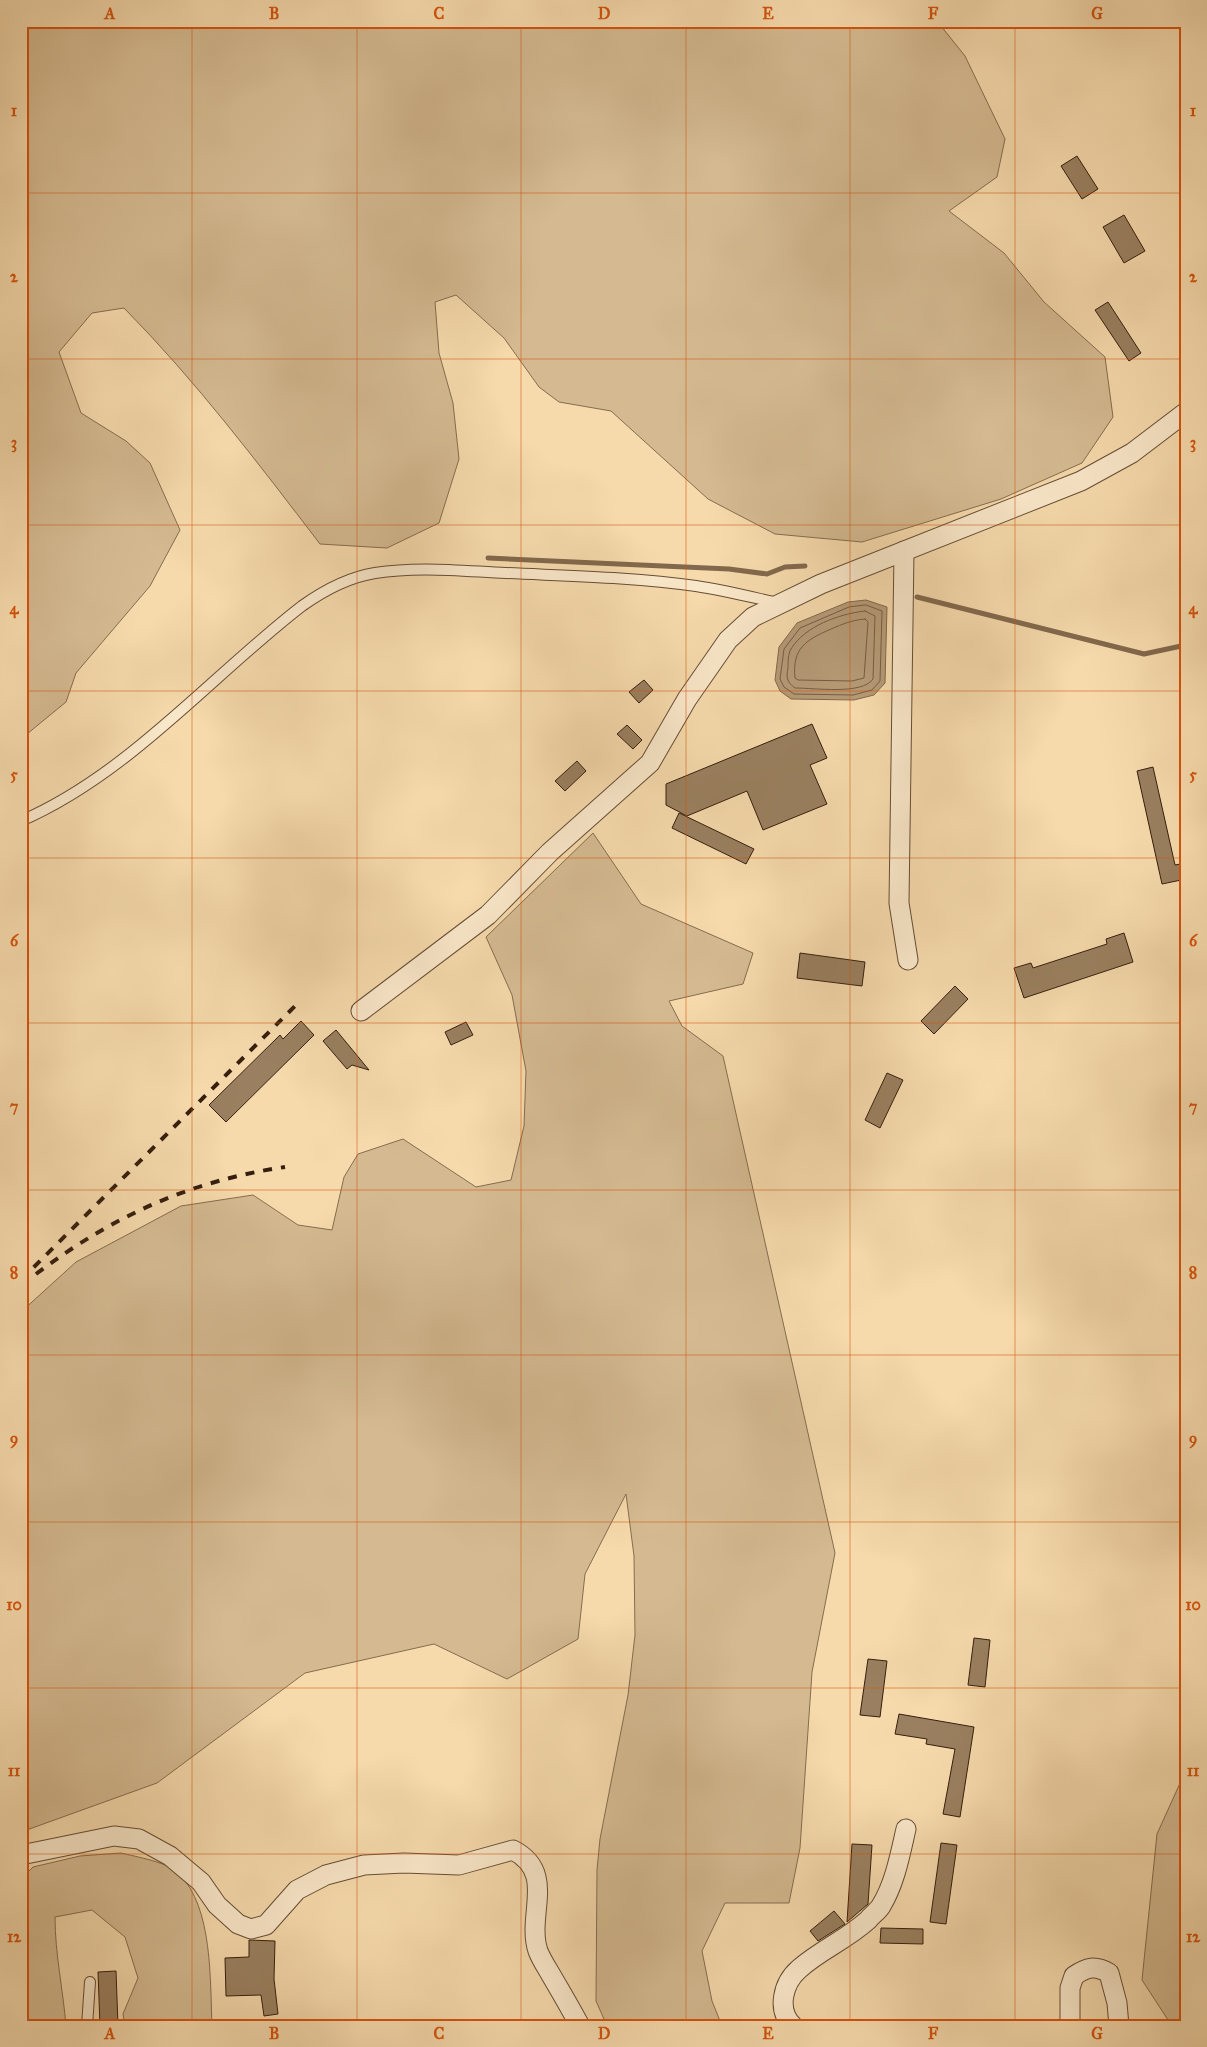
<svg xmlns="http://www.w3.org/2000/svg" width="1207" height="2047" font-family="'IM FELL Great Primer',serif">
<rect width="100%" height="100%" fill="#f6daac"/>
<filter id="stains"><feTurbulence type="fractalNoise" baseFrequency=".004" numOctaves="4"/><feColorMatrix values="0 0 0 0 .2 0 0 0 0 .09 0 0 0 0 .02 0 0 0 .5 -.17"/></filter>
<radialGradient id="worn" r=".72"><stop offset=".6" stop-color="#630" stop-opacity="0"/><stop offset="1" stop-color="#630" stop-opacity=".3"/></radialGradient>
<g fill="#d5ba91" stroke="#866c50">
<path d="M21,21H937L965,56L1005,139L997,177L949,211L1004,253L1044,302L1105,357L1113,417L1082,463L1001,499L862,542L775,534L708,499L611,411L559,402L539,387L504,338L456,295L435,302L439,353L453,403L459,459L439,523L387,548L320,544C258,463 196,381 124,308L92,313L59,352L81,413L126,441L150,463L180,530L150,586L76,673L66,702L27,734L28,771L21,772Z"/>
<path d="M593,833L641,904L753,953L743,984L669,1001L682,1026L723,1056L835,1553L812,1672L800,1848L789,1903H725L702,1951L712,2001L722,2026H607L596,2001L597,1870L600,1839L628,1695L635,1635L634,1556L626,1494L585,1574L578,1639L507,1679L434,1644L305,1673L157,1783L21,1832V1312L76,1262L181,1206L253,1195L298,1225L332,1230L344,1177L358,1154L403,1139L476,1187L511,1180L524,1126L526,1071L512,995L486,937Z"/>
<path d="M1186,1770V2026H1172L1142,1980L1157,1834Z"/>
<path d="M121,1853C137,1857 168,1862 179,1874C213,1907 210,1981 212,2026H125L123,2014L138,1978L125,1937L92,1910L55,1917C55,1954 63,1989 66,2026H21V1879L33,1867L80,1856Z"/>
</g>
<path fill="#b59a76" stroke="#82684c" d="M866,600L887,607L885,683L874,695L854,700L791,699L780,691L775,680L779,647L797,623L848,602Z"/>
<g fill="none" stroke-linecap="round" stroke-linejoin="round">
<g stroke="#765c42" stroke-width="1">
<path d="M866,605L882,611L880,681L872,690L853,695L794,694L784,687L780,679L784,649L800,628L849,607Z"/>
<path d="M865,611L875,616L873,679C862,695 815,688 795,688C787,682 786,678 788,668C788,662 788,654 791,649C805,626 839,614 865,611Z"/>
<path d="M865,619L868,622L864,678L852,681L798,680L795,678C792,648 806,640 831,629C843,624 852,620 865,619Z"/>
</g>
<g stroke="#82684c" stroke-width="5">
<path d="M488,558L729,569L767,574L785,567L805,566"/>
<path d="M917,597L1144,654L1186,645"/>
</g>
</g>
<g fill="#9a8060" stroke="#361e0e">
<path d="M1077,156L1098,189L1082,199L1061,166Z"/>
<path d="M1124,215L1145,251L1124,263L1103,227Z"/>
<path d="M1108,302L1141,353L1129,361L1095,310Z"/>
<path d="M644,680L653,690L639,703L629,692Z"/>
<path d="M812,724L827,758L810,765L827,804L763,830L747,791L687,816L666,805V784Z"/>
<path d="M627,725L642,740L633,749L617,734Z"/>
<path d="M577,761L586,771L565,791L555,781Z"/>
<path d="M1153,767L1175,865L1186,863V879L1162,884L1137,771Z"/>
<path d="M679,813L754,849L746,864L672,828Z"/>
<path d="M1124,933L1133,962L1024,998L1014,968L1031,963L1033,968L1107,944L1106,939Z"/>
<path d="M800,953L865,962L862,986L797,978Z"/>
<path d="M955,986L968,999L934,1034L921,1021Z"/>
<path d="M301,1021L314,1035L226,1122L209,1105L280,1035L283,1039Z"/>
<path d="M466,1022L473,1035L451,1045L445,1032Z"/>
<path d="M336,1030L369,1070L352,1065L347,1069L323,1041Z"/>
<path d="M887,1073L903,1080L880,1128L865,1120Z"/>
<path d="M974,1638L990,1640L985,1687L968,1685Z"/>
<path d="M868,1659L887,1661L880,1717L860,1715Z"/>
<path d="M899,1714L974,1727L960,1817L943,1814L955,1749L926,1744L927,1739L895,1734Z"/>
<path d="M941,1843L957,1845L946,1924L930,1922Z"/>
<path d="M852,1844L872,1845L868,1904L847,1922Z"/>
<path d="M834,1911L845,1924L818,1941L810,1931Z"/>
<path d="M881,1928L923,1929V1944L880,1943Z"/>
<path d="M249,1940L275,1941L274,1979L278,2014L264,2016L261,1995L226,1996L225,1958L249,1957Z"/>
<path d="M116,1971L118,2026H100L98,1972Z"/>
</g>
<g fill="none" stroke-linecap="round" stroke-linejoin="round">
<g stroke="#664d36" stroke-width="12">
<g id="service">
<path d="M21,821C129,774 210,677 302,606C323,591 350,577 375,573C418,566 462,571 506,573C569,576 633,577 696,586C723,590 751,597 778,603"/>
<path d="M87,2026L90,1982"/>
</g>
</g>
<g stroke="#664d36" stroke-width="21">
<g id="minor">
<path d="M904,551L899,903L908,960"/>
<path d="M361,1011L488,915L550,852L650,763L687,699L728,640L753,617L821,584L1081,481L1132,453L1186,412"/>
<path d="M21,1855L114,1836L139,1839L170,1856L201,1882L217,1905L238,1924L251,1929L266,1925L297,1890L326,1875L364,1865L404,1863L459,1865L513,1850C557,1873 526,1915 538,1951C541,1959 547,1968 551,1975C561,1992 571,2009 580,2026"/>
<path d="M793,2026C776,2010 783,1983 799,1969C820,1950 846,1940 868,1920C872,1915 878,1911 881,1906C895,1883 900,1855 906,1829"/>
<path d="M1070,2026V1988L1074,1976C1087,1967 1095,1965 1109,1973L1117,2003L1119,2026"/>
</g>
</g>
<use href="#service" stroke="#f9e7c9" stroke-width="10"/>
<use href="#minor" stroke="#f9e7c9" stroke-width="19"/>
<g stroke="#361e0e" stroke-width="4" stroke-dasharray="9 9" stroke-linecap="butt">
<path d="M36,1274C113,1216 190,1181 285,1167"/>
<path d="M21,1280L297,1004"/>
</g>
</g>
<path fill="none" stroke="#d6530c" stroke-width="1" stroke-opacity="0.55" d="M192,21V2026M357,21V2026M521,21V2026M686,21V2026M850,21V2026M1015,21V2026M21,193H1186M21,359H1186M21,525H1186M21,691H1186M21,858H1186M21,1023H1186M21,1190H1186M21,1355H1186M21,1522H1186M21,1688H1186M21,1854H1186"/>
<rect width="1207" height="2047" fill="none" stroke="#f6daac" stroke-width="55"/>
<rect x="28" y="28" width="1152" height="1992" fill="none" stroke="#d6530c" stroke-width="2"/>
<g font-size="16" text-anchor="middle" font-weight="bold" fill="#d6530c">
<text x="110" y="19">A</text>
<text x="274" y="19">B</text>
<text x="439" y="19">C</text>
<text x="604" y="19">D</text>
<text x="768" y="19">E</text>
<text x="933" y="19">F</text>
<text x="1097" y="19">G</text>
<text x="14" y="116">1</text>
<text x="1193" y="116">1</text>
<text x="14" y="282">2</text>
<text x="1193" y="282">2</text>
<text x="14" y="448">3</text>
<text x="1193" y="448">3</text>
<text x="14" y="614">4</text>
<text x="1193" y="614">4</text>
<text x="14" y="780">5</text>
<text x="1193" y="780">5</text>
<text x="14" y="946">6</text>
<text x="1193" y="946">6</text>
<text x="14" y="1112">7</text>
<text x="1193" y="1112">7</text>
<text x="14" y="1278">8</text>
<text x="1193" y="1278">8</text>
<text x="14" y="1444">9</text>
<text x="1193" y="1444">9</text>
<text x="14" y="1610">10</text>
<text x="1193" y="1610">10</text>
<text x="14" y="1776">11</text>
<text x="1193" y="1776">11</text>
<text x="14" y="1942">12</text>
<text x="1193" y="1942">12</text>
<text x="110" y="2039">A</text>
<text x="274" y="2039">B</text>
<text x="439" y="2039">C</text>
<text x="604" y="2039">D</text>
<text x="768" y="2039">E</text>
<text x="933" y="2039">F</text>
<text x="1097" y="2039">G</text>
</g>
<rect width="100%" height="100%" filter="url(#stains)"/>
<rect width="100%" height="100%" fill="url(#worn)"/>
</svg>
